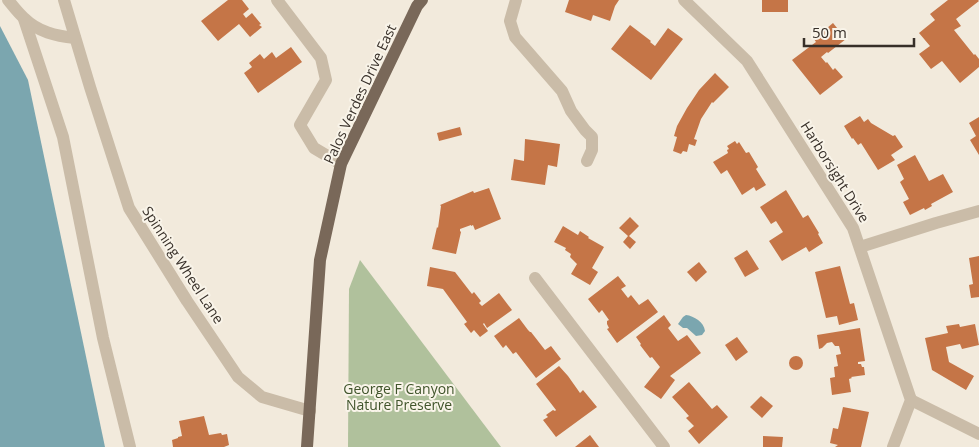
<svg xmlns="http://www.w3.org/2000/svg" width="979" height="447" font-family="'Open Sans',sans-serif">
<rect width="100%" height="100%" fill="#f2eadc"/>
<path fill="#b0c19c" d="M360,260L501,447H348L349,289Z"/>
<g fill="#7ba6af">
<path d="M0,26L28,80L105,447H0Z"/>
<path d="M686,315C694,316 704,322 705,331L702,335L696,336L687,328H683L678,324L683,317Z"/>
</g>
<g fill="#c57547">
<path d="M228,0H242L249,9L243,14L246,18L252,13L261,24L259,25L262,27L250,37L239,24L218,41L201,21Z"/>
<path d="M569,0H619L615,6L610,21L593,15L591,21L565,12Z"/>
<rect x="762" y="0" width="26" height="12"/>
<path d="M948,0H978L979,1L956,19L961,26L954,30L974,55L975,54L979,59V67L960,83L942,61L931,69L919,54L930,46L919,33L935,20L930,14Z"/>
<path d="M833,23L846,39L828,53L827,52L821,57L826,63L827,62L833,70L835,68L843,77L820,95L792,60L816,42L814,39Z"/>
<path d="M630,25L651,41L650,42L655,46L668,28L683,39L651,80L611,49Z"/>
<path d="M291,47L302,62L258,93L244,73L252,67L249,63L260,54L264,59L272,52L276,58Z"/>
<path d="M715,73L729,87L713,103L712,102L701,119L694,139L697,140L695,146L689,144L687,152L683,151L681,154L673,151L677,137L674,136L677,126L687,108L699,90Z"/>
<path d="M860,116L864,122L868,119L871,123L893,136L895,135L903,147L891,155L895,160L878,170L861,143L858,145L853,138L852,139L844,126Z"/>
<path d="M979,117V155L970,140L976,136L969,123Z"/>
<path d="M460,127L462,135L439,141L437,133Z"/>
<path d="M525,139L560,144L557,167L548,165L545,185L511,180L514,159L524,161Z"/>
<path d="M735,141L737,144L739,142L746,153L749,152L758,167L756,169L766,185L756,191L754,187L742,195L727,170L721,174L713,162L728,153L727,150L729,149L727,146Z"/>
<path d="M915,155L929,181L943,174L953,192L931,204L932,206L925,210L924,208L910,215L903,202L909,199L900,182L904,179L897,165Z"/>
<path d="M489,188L501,219L475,230L473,225L471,226V225L460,229V231L461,232L456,254L432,249L437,227L438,228L441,206L440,205L473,191L474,193Z"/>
<path d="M786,190L803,218L808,215L819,233L818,234L823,243L809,252L806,247L782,261L769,241L783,232L776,221L771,224L760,207Z"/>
<path d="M630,217L639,226L629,236L636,242L630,249L623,242L628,236L619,228Z"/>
<path d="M563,226L578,235L580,231L589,237L588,238L604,247L592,268L598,272L590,285L571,274L577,264L570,257L571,254L565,250L566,248L554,242Z"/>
<path d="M747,250L759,269L745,277L734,258Z"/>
<path d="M979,256V297L971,298L969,285L973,284L969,258Z"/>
<path d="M699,262L707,272L696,282L687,272Z"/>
<path d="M840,266L850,304L854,303L858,320L839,325L837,316L826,318L815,272Z"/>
<path d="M430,267L455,272L472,294L474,292L481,301L479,303L482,306L499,293L512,310L487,328L484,323L483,324L488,331L480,337L474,330L471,333L464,324L467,322L443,289L427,286Z"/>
<path d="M618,276L626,286L621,289L628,298L631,295L639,305L648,299L658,312L617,343L607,329L609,328L607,324V321L609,320L602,310L599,313L588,299Z"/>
<path d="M664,315L671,325L668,328L678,341L687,335L701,353L670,376L675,380L661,399L644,387L660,367L652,357L650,358L640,345L641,344L636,337Z"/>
<path d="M519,318L528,330L530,332H531L545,350L551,346L561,359L536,378L516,352L513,354L506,345L503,348L494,336Z"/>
<path d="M959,324L960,327L975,324L979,345L962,349L960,344L946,347L949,362L974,376L966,390L932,370L925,338L948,333L946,326Z"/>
<path d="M860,328L865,361L858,362V364H861L862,367H864L865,375L851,377L852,378L849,379L851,392L832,395L830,378L835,377L834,367L838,366L836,355L841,354L839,346H835L832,342L827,343L822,348L819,349L817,335Z"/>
<path d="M737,337L748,352L736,361L725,345Z"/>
<circle cx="796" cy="363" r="7"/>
<path d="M559,366L568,376L580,393L583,390L597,407L556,437L543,420L548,417L546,415L553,410L555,411L556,410L536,384Z"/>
<path d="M689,382L712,409L717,405L728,417L699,444L688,431L694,426L686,418L689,416L672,397Z"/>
<path d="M761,396L773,406L762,418L750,407Z"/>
<path d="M843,407L869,412L861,447H835L838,445L830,443L833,428L838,429Z"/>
<path d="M204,416L209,435L221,433L222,435L227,434L229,445L224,447H173L172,440L178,438V437L182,436L179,421Z"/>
<path d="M590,435L599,447H575Z"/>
<path d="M763,436L783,437L782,447H763Z"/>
</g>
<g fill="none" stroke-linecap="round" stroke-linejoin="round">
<g stroke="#cabca8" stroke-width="12">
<path d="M8,0C13,6 18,13 24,18C38,32 56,36 75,38"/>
<path d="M64,0L90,87L129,208L187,301L238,377L262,397L310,411"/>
<path d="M277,0L321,58L326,80L300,125L314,148L341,164"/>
<path d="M516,0L510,21L515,37L562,91L571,111L585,130L592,137V150L587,161"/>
<path d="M684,0L747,61L853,228L911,400L893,447"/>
<path d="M24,19L63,137L103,338L130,447"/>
<path d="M860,247L936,223L979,211"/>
<path d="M535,278L664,447"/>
<path d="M911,400L979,434"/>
</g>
<path stroke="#796859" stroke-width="12" d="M307,447L320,260L341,164L417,6L422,0"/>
</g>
<g text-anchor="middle" stroke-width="4" stroke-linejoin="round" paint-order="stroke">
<g font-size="14" fill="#372f28" stroke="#f9f4e9">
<text transform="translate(360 94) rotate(-65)" y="5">Palos Verdes Drive East</text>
<text transform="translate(835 172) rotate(58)" y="5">Harborsight Drive</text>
<text transform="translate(183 265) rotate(57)" y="5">Spinning Wheel Lane</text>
</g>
<g font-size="14" fill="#41552c" stroke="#f9f4e9">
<text x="399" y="394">George F Canyon<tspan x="399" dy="16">Nature Preserve</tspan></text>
</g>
</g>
<path d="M804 38v8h110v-8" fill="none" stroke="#372f28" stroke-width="2.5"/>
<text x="812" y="38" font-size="15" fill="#372f28" stroke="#f9f4e9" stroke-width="4" paint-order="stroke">50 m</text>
</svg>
